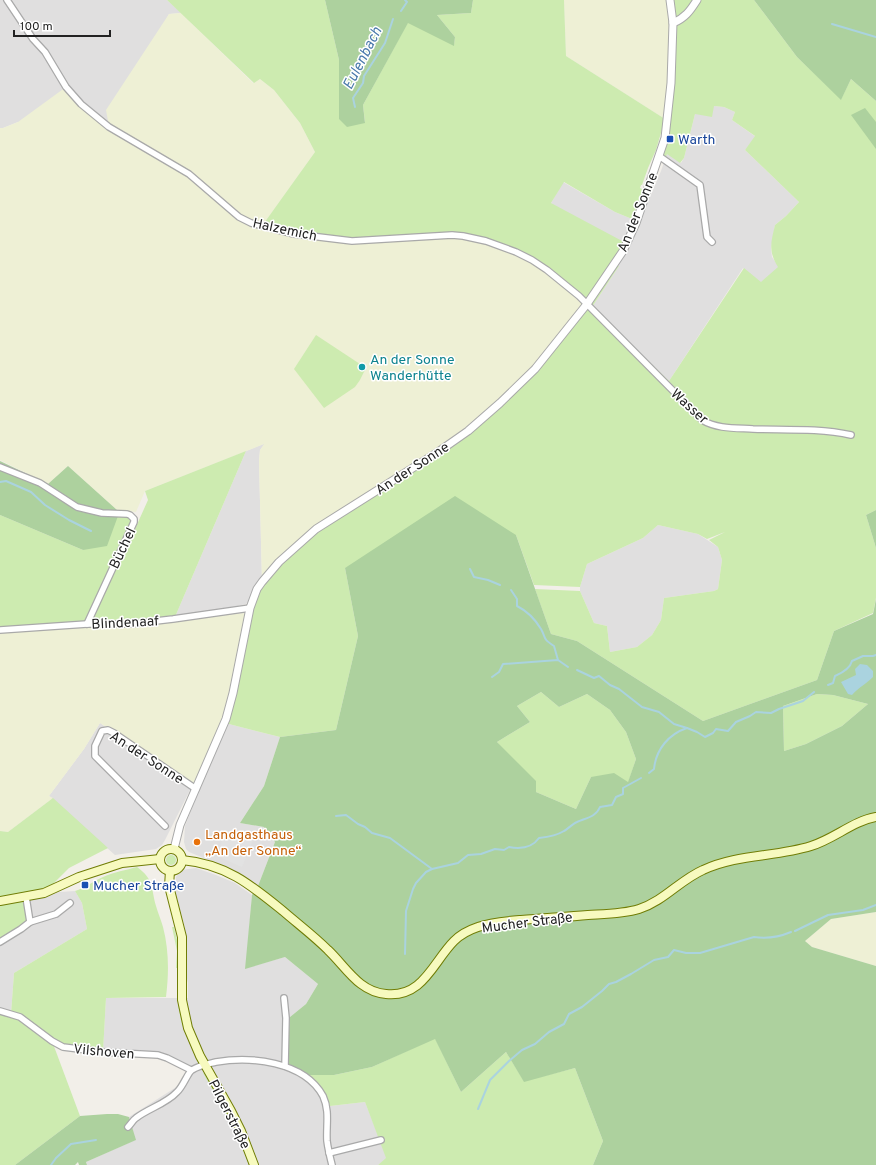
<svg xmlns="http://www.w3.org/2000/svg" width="876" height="1165" font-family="Overpass,sans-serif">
<rect width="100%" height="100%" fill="#f2efe9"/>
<g fill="#e0dfdf">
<path d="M0,0H167L181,13L169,14L109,127L18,122L3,128H0Z"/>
<path d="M714,106L724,107L735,112L732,120L756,137L745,150L799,202L786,216L775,225L771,249L772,257L779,267L761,283L743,268L669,381L592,307L619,266L612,262L551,203L563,182L615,212L632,219L640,221L661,171L667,153L681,163L684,158L695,114Z"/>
<path d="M266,443L260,450L259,461L262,582L254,596L246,604L212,612L175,617L246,451Z"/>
<path d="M658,525L698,534L718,547L722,560L718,589L714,591L664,598L661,620L652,635L637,647L610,652L607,626L594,623L580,591V587L587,564L643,538Z"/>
<path d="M100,723L191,788L165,840L162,845L156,849L115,855L49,796L84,749Z"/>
<path d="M225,723L280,737L264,786L240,823L264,827L275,842L258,886L244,876L228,868L189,852L186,849L184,842L185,826Z"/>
<path d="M196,868L216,875L235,883L252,895L246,968L285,957L318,984L306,1004L290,1017L307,1075L318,1084L326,1095L330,1106L365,1102L387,1158L378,1165H87L86,1162L135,1140L129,1117L178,1086L187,1072L176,1062L167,1058L103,1052L106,998H188V983L185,970V928L176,894V877L181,870Z"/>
<path d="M75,891L82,903L87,929L14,973L11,1014L0,1011V942L26,897L44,893Z"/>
</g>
<g fill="#eef0d5" fill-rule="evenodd">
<path d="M564,0H670L673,23L665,119L566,56Z"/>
<path d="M181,13L253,83L260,79L274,90L300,123L315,152L263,225L463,236L532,260L587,304L535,369L483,418L262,582L259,461L260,450L264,444L145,491L136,512L117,510L68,466L48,484L0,460V128H3L18,122L66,87L109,126L106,110L169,14ZM366,368L360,380L324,408Z"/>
<path d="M245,613L236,666L221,722L195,785L100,723L84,749L49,796L53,798L8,832L0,831V630L173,621Z"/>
<path d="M876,912V966L812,947L805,941L831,919Z"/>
</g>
<g fill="#cdebb0">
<path d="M167,0H325L339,60V119L365,122L363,105L408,22L454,45L455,37L437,15L471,13L473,0H564L566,56L665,119L656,150L648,168L642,185H641L640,188L642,189L641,196L632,219L615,212L564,182L551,203L624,242L613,261L619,266L592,307L669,381L744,268L761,282L778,267C768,251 771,242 775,225L786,216L799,202L745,150L755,136L732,120L735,112L724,107L714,106L712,117L695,114L684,158L680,163L667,154L664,163L659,156L668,117L670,0H754L797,57L841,99L851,79L876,101V510L866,515L876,548V598L873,613L834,631L817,680L703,721L577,641L551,634L535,589L580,591L594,623L607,626L610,652L637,647L652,635L661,620L664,598L714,591L718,589L722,560L718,547L709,540L725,532L707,539L698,534L658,525L643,538L587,564L580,587L534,585L516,535L345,568L358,636L336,730L280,737L225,723L257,589L300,542L438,452L517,387L586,304L532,260L463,236L352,241L294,234L262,226L315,152L300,123L274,90L260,79L254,83Z"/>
<path d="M316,335L366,368L360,380L355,387L324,408L294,369Z"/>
<path d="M246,451L175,617L89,621L122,558L148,500L145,491Z"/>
<path d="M0,515L83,550L118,516L129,517L131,521L86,621L0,630Z"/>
<path d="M541,692L559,707L587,694L610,710L626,732L636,759L628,783L591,777L576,809L536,792L497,742L530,722L517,706Z"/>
<path d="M817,694L833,695L868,704L842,726L806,744L784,751L783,706Z"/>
<path d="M53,798L108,848L69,868L44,893L26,897L30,922L0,942V831L8,832Z"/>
<circle cx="171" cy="860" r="5"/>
<path d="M137,867C154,879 151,888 156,906C158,913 161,920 163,927C169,950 169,973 166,997L106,998L103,1052L76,1049L52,1041L80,1116L15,1165H0V1011L11,1014L14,973L87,929L82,903L75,891C85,888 93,881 103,877C114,872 126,870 137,867Z"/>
<path d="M172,927H174L178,944V968H176L177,951Z"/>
<path d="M178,1006H179L188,1037L198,1060L197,1061L182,1025Z"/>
<path d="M435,1038L461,1092L506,1052L524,1081L575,1068L603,1141L593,1165H378L386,1158L365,1102L330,1106C325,1092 318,1084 307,1075H334L372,1067Z"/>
<path d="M203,1073H204L234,1125L251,1165H249L233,1126Z"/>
</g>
<g fill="#add19e" fill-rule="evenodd">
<path d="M325,0H473L471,13L437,15L455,37L454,46L408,23L363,105L365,123L347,127L339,119V60Z"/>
<path d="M754,0H876V101L851,79L841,100L797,57Z"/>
<path d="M865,108L876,122V149L851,115Z"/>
<path d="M0,461L48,484L68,466L117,510L118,516L107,546L83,550L0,515Z"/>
<path d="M455,496L516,535L551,634L577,641L703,721L817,680L834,631L873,614L876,599V912L831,919L805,941L812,947L876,966V1165H593L603,1141L575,1068L524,1082L506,1052L461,1092L435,1039L372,1067L334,1075H307L287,1063L290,1017L306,1004L318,984L285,957L245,969L252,895L258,886L275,842L264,827L240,823L264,786L280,737L336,730L358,636L345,568ZM541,692L559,707L587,694L610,710L626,732L636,759L628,782L614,773L591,777L576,809L536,792V781L497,742L530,722L517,706ZM817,694L833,695L868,704L842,726L806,744L784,751L783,706Z"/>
<path d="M876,510V548L866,515Z"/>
<path d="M107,1114H118L129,1117L136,1140L86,1162L87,1165H79L78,1162L75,1165H15L80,1116Z"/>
</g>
<path fill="#e2e2e2" d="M235,829L247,834L248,838L253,840L242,867L217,856L225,832L226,830L233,833Z"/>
<path fill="#aad3df" d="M860,664L867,665L873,671V677C866,684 858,688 852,695L848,694L841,682L856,675L855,669Z"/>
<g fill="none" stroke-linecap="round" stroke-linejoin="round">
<g stroke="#aad3df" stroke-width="2">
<path d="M401,11L407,2L405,0"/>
<path d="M832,24L876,37"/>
<path d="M355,107L353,98L363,83L364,76L385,43L393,19"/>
<path d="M0,482L6,481L31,492L45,505L69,520L91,531"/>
<path d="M470,569L474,577L488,580L500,585"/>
<path d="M511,590L517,599V606C527,611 535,619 541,629C547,640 542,638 554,646L558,660"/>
<path d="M577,670L594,678L599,676L610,685L619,689L642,707L659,712L674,724L687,728"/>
<path d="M492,677L499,672L503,664L558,660L568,667"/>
<path d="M828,685L833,683L835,676C842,673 850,669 852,661L863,656H873L876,655"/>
<path d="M649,773L654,769C656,749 669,734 687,728L697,732L705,737L713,733L716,729L728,731L736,722L750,716L756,712L771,713L779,709L803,701L814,692"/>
<path d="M336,816L346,815L358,824L365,827L372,833L390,838L432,869L458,863L468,855L481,854L495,849L504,850L509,847C520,849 532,848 539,838C548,837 556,836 564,831C568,829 572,824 577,822C586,818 596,817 600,807L612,805L616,797L623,794V788L641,778"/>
<path d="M795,931L828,915L863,910L876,905"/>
<path d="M405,954L406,911L413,889L416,883L426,872L432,869"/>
<path d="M478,1109L490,1080L509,1061L522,1050L535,1044L549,1032L564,1024L569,1014L582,1007L602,991L609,984L616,982L631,974L654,960L668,957L674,950L686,953H700L754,937C766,939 779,937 791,932"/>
<path d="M51,1165L56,1158L71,1144L96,1140"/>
</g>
<g stroke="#a9a9a9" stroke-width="8">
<g id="minor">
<path d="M7,0L33,39L45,52L66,87L81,104L109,127L189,174L239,217L251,223L294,234L352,241L452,235L463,236L486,241L516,252L532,260L547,270L579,296L702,420C717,429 735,428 753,429C785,430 819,428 851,435"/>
<path d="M659,156L700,185L707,237L712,242"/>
<path d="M0,467L40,483L77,507L102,513L127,514L130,515L134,519V522L87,624"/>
<path d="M0,630L87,624H130L173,619L250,608"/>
<path d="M165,826L95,756V746L102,731L108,730L114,733L196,789"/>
<path d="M30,922L56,914L70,903"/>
<path d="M0,942L21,929L30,922L26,897"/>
<path d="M284,998L286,1018L285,1066"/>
<path d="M0,1011L20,1017L52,1041L63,1047L103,1052L158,1055L167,1058L191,1070"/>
<path d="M128,1127C131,1124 133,1120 136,1118C149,1108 166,1104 177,1092C183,1087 188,1072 192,1070C200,1065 208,1064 216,1062C250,1056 304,1061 323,1096C330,1111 326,1126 327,1141C328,1149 330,1157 332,1165"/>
<path d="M329,1153L381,1140"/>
</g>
</g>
<g stroke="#a9a9a9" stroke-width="9">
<g id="tertiary">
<path d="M673,23C685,18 690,11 697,0"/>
<path d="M174,849L180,825L226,719L233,693L250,608L257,589L262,582L279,562L316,529L438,452L468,431L500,403L535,369L587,304L623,251L636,223L665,138L671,83L673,23L670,0"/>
</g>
</g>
<g stroke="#707d05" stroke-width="10">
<g id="secondary">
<circle cx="171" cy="860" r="11"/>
<path d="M182,860C226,864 251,885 283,911C298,924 314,936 328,950C346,967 359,992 386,994C423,998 433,962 454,941C461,934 469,930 478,927C491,922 507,921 521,920C543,918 566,917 588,915C605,914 623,914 639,909C664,901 680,880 703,870C737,854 776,857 811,846C834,839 853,821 876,817"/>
<path d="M170,871L169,886L182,937V1000L188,1028L200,1056L231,1111L241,1131L254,1165"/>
<path d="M0,901L44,893L79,877L122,863L160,859"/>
</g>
</g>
<use href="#minor" stroke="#fff" stroke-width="5.5"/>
<use href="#tertiary" stroke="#fff" stroke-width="7"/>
<use href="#secondary" stroke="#f7fabf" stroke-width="8"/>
</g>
<g fill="#1a4fb4" stroke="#fff" stroke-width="1.5">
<rect x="666" y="135" width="8" height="8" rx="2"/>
<rect x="81" y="881" width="8" height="8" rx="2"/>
</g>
<circle fill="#0f9aa8" stroke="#fff" stroke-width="1.5" cx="362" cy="367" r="4"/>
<circle fill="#e8710a" stroke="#fff" stroke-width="1.5" cx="197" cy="842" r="4"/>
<g text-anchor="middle" stroke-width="3" stroke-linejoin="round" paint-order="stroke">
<g font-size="14" fill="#164399" stroke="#fff" text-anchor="start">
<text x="678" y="144">Warth</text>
<text x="93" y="890">Mucher Straße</text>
</g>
<g font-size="14" fill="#222" stroke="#fff">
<text transform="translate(637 212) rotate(-68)" y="5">An der Sonne</text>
<text transform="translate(285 229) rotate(12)" y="5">Halzemich</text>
<text transform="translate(690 406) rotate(42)" y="5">Wasser</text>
<text transform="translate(412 468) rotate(-33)" y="5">An der Sonne</text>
<text transform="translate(122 548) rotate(-65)" y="5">Büchel</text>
<text transform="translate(125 622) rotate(-3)" y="5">Blindenaaf</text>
<text transform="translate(147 757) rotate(33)" y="5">An der Sonne</text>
<text transform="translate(527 922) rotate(-7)" y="5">Mucher Straße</text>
<text transform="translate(104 1051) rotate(5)" y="5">Vilshoven</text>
<text transform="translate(230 1114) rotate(63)" y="5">Pilgerstraße</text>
</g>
<g font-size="14" fill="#0d838f" stroke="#fff" text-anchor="start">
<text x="370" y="364">An der Sonne<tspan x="370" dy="16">Wanderhütte</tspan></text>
</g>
<g font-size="14" fill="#c56008" stroke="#fff" text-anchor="start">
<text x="205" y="839">Landgasthaus<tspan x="205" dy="16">„An der Sonne“</tspan></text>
</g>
<g font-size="15" font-style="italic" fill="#4a7aab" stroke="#fff">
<text transform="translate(362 58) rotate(-63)" y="5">Eulenbach</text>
</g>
</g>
<path d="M14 30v6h96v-6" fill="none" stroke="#222222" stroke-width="2"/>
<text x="20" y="30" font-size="12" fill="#222222" stroke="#ffffff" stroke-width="3" paint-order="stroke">100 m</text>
</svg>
